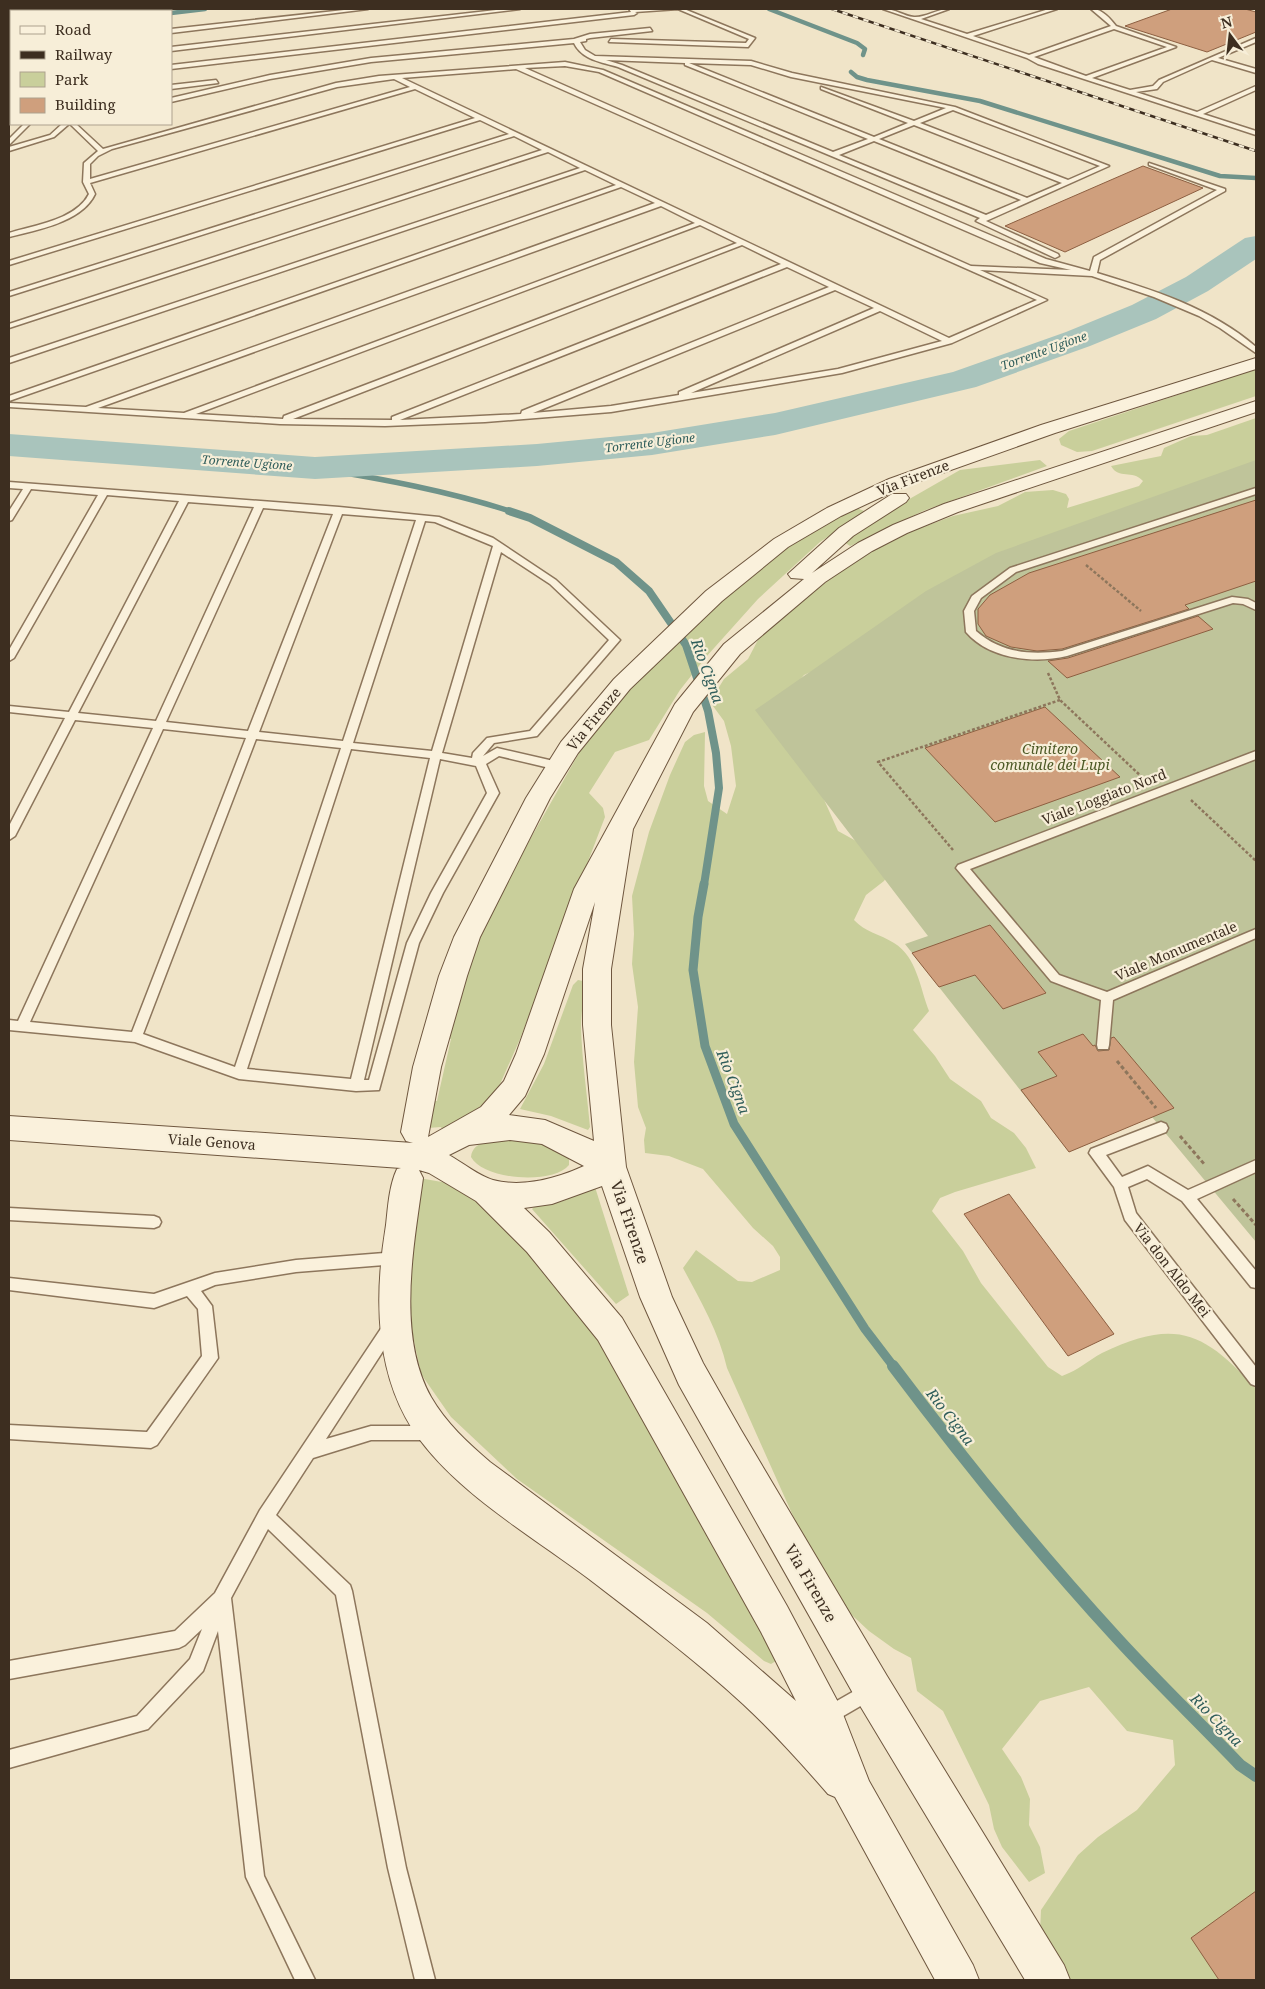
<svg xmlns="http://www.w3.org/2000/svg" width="1265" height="1989" font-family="'Noto Serif',serif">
<rect width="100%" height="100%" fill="#f0e4c8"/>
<g fill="#c9cf9b">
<path d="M1256,369V396L1092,451L1077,452L1061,445L1059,439L1069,431Z"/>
<path d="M1256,418V466L804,675L799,681L818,786L838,831L858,842L888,874L884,881L866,895L854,920C865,932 880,934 894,943C917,957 920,988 929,1011L913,1030L935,1056L950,1079L981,1101L991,1118L1014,1133L1026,1148L1036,1168L955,1192L940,1198L932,1211L963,1251L981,1283L1048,1367L1062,1376C1079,1370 1087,1361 1102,1353C1175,1318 1204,1331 1256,1389V1980H1070L1040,1932L1041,1910L1078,1855L1098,1837L1137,1810L1175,1765L1173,1740L1127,1731L1089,1687L1040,1701L1002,1749L1021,1777L1030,1799L1029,1825L1040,1847L1045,1873L1029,1882L1002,1847L994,1829L989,1805L943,1711L917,1691L911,1658L894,1649L869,1631L827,1592L727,1368C719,1332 700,1300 683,1268L696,1250L738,1281L752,1282L780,1270V1257L773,1246L753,1228L703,1169L669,1156L645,1153L644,1140L646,1128L638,1107L634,1062L638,1007L632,964L634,934L632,896L649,832L670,775L685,742L694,735L705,732L704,786L708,801L727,814L736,786L731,746L724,721L710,702L724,679L748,659L760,636L831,578L888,540L953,516L998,506L1025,492L1053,490L1066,494L1069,499L1067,508L1139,486L1143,481C1132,469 1119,480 1111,466L1161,456L1164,448L1191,436L1207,435Z"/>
<path d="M1040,460L1047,466L923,511L855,544L850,546L844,542L885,513L960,470Z"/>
<path d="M857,508L864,511L863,513L820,542L758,599L706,657L680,690L649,740L615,752L589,793L603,808L605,817L520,1039L497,1091L489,1101L465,1118L442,1129L441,1127L428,1128L432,1101H437L451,1039H446L476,946L515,866L583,746L621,696L720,599L792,543Z"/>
<path d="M578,980L583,981C585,989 581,1015 581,1027C582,1060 587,1094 590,1127L588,1130L551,1116L520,1109L544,1064L573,985Z"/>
<path d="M511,1139L550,1145L569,1158V1165C553,1185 483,1180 471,1157C473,1139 497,1140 511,1139Z"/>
<path d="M419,1178L459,1185L494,1211L565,1287L672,1453L776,1661L771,1664L764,1661L707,1613L517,1479L451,1417L421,1374L410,1322L409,1279Z"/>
<path d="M595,1187L629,1295L616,1304L532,1209L535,1206L563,1201Z"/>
</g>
<path fill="#bfc49a" d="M1256,460V1242L1152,1117L1069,1152L905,944L928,936L755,710L926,591L996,553Z"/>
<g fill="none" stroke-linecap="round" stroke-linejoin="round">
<g stroke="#6f938a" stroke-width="4.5">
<path d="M769,9L857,43L865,49L863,55"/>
<path d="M171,13L205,9"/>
<path d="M851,72L857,77L867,80L980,101L1220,176L1256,178"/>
</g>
<path stroke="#6f938a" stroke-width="5.5" d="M315,468C383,479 448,491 513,512"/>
<path stroke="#6f938a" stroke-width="8" d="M509,511L530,518L616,562L649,591L686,645L708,711L716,753L719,788L704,885"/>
<path stroke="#6f938a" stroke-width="9" d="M704,884L698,917L693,970L705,1046L734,1124L865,1329L894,1367"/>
<path stroke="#6f938a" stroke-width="12" d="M893,1366C963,1459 1037,1551 1116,1637C1156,1681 1199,1722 1240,1765L1256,1776"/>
<path fill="#a9c4bc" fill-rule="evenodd" d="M1256,236V259L1208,291L1156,319L1090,346L976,387L775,435L652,455L537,466L315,479L9,456V434L315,457L537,444L652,433L775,413L953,372L1066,332L1132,305L1186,277L1245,238Z"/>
</g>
<g fill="#cf9f7d" stroke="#8d5f41">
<path d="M1172,9H1245L1256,12V32L1207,52L1125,26Z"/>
<path d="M1143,166L1203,188L1065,252L1005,226Z"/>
<path d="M1256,500V581L1185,605L1189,609L1062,649L1037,651L1011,647L986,636L978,624V609L990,595L1029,573Z"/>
<path d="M1198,616L1213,629L1067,678L1048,661L1068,658Z"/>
<path d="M1045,707L1120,777L995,822L925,748Z"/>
<path d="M990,925L1046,993L1003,1009L975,975L939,987L912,953Z"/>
<path d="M1083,1034L1093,1046L1095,1045L1098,1051L1109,1050L1111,1038L1114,1037L1174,1108L1069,1152L1021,1090L1057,1076L1038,1052Z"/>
<path d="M1009,1194L1114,1334L1068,1356L964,1214Z"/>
<path d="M1256,1891V1980H1219L1191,1938Z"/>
</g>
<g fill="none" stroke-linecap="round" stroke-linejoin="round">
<g stroke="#8d765c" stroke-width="3">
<g id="lane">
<path d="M353,9H368L171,33V29Z"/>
<path d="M505,9H520L171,51V47Z"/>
<path d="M629,9H684L755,38L748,47L609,42L611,39L746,43L749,39L678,9L635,12L637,13L634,15L171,69V65L631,12Z"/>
<path d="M883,9C894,8 903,16 914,17C925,18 937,9 949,9L921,19L967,34L1049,9H1057L973,36L1029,55L1111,26L1091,9C1101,8 1110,18 1116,26L1176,47L1092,78L1130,90L1153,86L1159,80L1256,38V42L1218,58L1256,69V73L1212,60L1163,82L1157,89L1136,92L1197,112L1256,86V90L1203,114L1256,131V135L1038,64L1027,58ZM1114,29L1167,47L1086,76L1034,57Z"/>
<path d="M650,28L652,31L590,38L586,39V41L580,42L585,50L595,56L751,61L792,73L955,107L1109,166L986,221L1058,254L1059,256L1055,258L978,222L976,221L980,218L618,67C602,62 582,60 574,43L371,62L270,79L171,102V98L270,75L371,58L574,39L590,34ZM606,60L685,63V65L868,139L833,152L622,65ZM689,63L751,65L791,77L946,108L914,121L821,87V89L908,123L874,137ZM953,110L1100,166L1068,180L920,123ZM914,125L1062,183L1027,198L879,139ZM874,141L1021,200L986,215L839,155Z"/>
<path d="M565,62L603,70L1046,259L1090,271L1094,257L1217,190L1149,165V163L1225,189V191L1100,260L1097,273C1153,290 1211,308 1256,347V353L1220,328L1199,316L1154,297L1092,276L980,270L1047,300L952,343L842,373L611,412L485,422L385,426L280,424L9,407V403L86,407L655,203L621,187L9,401V396L616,185L585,170L9,363V358L580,168L548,152L9,328V324L542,150L514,136L9,296V292L509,134L480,120L9,265V261L475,118L415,89L90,183L95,194C82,222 37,230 9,237V233C34,225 76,220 89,194L83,182L84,163L98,151L70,124H76L103,149L336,83L379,76ZM565,66L599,72L1040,263L1071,270L971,266L525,68ZM516,69L1037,300L949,338L402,78ZM394,79L410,87L90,179V164L98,156L112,149L337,87ZM661,206L695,223L184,413L98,408ZM700,225L737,243L284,416L283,419L196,414ZM742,245L781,264L392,417V420L293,419ZM787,267L829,287L522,411L521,414L400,420ZM835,290L874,308L679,392V395L611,406L533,413ZM880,311L942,341L838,369L691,393Z"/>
<path d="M216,80L218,83L171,89V85Z"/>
<path d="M11,104V109L9,110V105Z"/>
<path d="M24,124H30L9,145V139Z"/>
<path d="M62,124H69L54,137L9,151V147L50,135Z"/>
<path d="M9,482L339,507L439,517L493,538L556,580L620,640L537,736L494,743L483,756L497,748L558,762L563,766L558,770L499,756L486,764L499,793L443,893L419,943L379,1090L356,1091L239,1079L135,1042L9,1030V1020L18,1021L153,728L75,720L15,836L9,840V826L65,718L9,712V706L69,712L179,501L107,495L14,658L9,661V650L98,495L31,489L12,520L9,521V511L23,489L9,488ZM188,502L254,507L156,721L78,713ZM263,508L333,514L248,731L166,722ZM342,514L416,520L343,741L259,732ZM425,521L435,522L493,546L432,751L353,743ZM501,552L550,584L609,640L530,731L487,738L473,753L472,758L442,753ZM163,729L246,738L132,1032L30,1022ZM256,739L341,748L235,1067L143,1034ZM351,749L430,758L351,1079L247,1069ZM440,759L476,766L487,793L431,893L407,943L369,1080H364Z"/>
<path d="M1256,488V494L1016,572L981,598L974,611L976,631C1001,653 1030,655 1062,651L1232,597L1248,599L1256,603V610L1243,604L1233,603L1067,656C1034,664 989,659 966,632L964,611L972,596L1010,568Z"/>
<path d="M1256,751V759L970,869L1059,975L1107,992L1256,929V938L1113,1000L1109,1045L1108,1049H1098L1097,1045L1101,1000L1051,981L956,868L958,865Z"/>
<path d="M1161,1122L1166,1124L1168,1128L1166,1132L1106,1155L1122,1177L1148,1166L1188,1190L1256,1160V1172L1197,1199L1256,1271V1288L1251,1287L1182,1201L1147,1179L1128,1187L1136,1213L1256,1367V1386L1251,1384L1125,1220L1114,1187L1089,1153L1091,1149Z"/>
<path d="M9,1208L154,1216L159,1218L161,1222L159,1226L154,1228L9,1220Z"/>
<path d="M397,1252L402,1254L404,1258L402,1262L397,1264L296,1272L215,1285L201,1291L212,1306L218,1358L157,1445L151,1448L9,1439V1425L147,1432L202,1356L198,1309L187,1296L154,1308L9,1290V1278L154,1294L215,1273L296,1260Z"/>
<path d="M391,1319L396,1321L398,1326L396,1331L326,1439L371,1426H433L439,1428L441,1433L439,1438L433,1440H371L313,1458L276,1515L350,1585L352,1591L406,1868L435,1980H415L388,1868L336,1595L268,1529L231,1598L264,1876L315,1980H295L246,1877L218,1631L203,1671L148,1729L9,1768V1750L137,1716L190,1659L202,1629L185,1645L179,1648L9,1679V1661L175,1631L215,1593L260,1510L386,1321Z"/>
<path d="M870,1682L876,1685L879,1691L876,1697L833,1722L827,1725L821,1722L818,1716L821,1710Z"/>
</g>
</g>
<g stroke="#6f573f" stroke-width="2">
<path id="secondary" d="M1256,358V369L1055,433L903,487L841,516L788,547L722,601L630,689L578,753L550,798L480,937L467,976L441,1067L428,1137L481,1107L504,1081L516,1054L574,889L675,704L724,644L804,579L791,578L788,574L839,528L892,494H906L909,498L906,502L853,536L812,573L858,543L893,525L944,504L1256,401V412L958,512L907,533L872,551L825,582L740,654L693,712L633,829L611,969V1025L626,1167L672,1297L703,1363L741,1430L887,1676L1064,1965L1070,1980H1025L859,1704L679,1385L640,1297L602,1186L552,1204L524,1208L549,1232L622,1318L787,1606L839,1704L869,1781L973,1965L979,1980H935L835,1797L828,1794C801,1763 773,1732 743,1704C694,1659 641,1619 589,1579C533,1537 462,1496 420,1440C374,1378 374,1298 386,1225C388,1207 389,1186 397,1169L401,1168L9,1140V1116L413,1143L406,1141L401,1132L413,1067L439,976L454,937L526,798L561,742L614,679L706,591L774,539L827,508L889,479L1041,425ZM595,902L583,969V1025L594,1141L545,1120L509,1115L525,1096L544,1054ZM510,1140L542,1144L584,1166C558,1178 523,1188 493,1180C479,1176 463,1163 449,1155L469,1145ZM419,1170L429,1173L476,1201L527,1252L598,1340L761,1632L796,1701L707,1623L490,1462C468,1443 446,1423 431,1397C396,1334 414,1245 423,1178Z"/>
</g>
<path stroke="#8d765c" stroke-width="1" stroke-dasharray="2 1" stroke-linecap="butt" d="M102,11L105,9"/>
<g stroke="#8d765c" stroke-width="2.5" stroke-dasharray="3 2" stroke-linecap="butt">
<path d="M1086,565L1141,611"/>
<path d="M1048,673L1060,700L1143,778"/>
<path d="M1191,800L1256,861"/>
<path d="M953,850L878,762L1060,700"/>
</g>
<g stroke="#8d765c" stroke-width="3" stroke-dasharray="4 2.5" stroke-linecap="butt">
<path d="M1117,1061L1156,1108"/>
<path d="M1180,1136L1205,1165"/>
<path d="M1233,1199L1256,1225"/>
</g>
<use href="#lane" fill="#faf1dc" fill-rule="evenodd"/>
<use href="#secondary" fill="#faf1dc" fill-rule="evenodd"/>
<g stroke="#3d2e20" stroke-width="2.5">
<path id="rail" d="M832,9L1256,151"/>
</g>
<use href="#rail" stroke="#f7eed8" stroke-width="2" stroke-dasharray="5.5" stroke-linecap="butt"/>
</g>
<g text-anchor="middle" stroke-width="4.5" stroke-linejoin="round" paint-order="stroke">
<g font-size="12" font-style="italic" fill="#2f5d5a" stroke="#f7eed8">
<text transform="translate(1044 351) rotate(-20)" y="4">Torrente Ugione</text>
<text transform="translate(650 443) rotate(-7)" y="4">Torrente Ugione</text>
<text transform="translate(247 463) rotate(4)" y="4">Torrente Ugione</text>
</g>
<g font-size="14" fill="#3d2e20" stroke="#f7eed8">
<text transform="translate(913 478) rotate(-21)" y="5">Via Firenze</text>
<text transform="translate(594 719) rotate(-51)" y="5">Via Firenze</text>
<text transform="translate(1104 797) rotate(-21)" y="5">Viale Loggiato Nord</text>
<text transform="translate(1176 951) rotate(-23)" y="5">Viale Monumentale</text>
<text transform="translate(212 1142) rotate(4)" y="5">Viale Genova</text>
<text transform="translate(1172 1270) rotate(52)" y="5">Via don Aldo Mei</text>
</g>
<g font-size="14" font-style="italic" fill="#4d5a26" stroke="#f7eed8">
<text x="1050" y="754">Cimitero<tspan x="1050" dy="16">comunale dei Lupi</tspan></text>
</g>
<g font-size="15" font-style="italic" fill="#2f5d5a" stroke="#f7eed8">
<text transform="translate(707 671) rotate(70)" y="5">Rio Cigna</text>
<text transform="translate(733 1082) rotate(69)" y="5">Rio Cigna</text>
<text transform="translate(950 1417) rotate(52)" y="5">Rio Cigna</text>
<text transform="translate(1216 1720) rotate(46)" y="5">Rio Cigna</text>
</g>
<g font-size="16" fill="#3d2e20" stroke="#f7eed8">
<text transform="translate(630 1222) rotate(71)" y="6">Via Firenze</text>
<text transform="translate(811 1583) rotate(60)" y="6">Via Firenze</text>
</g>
</g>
<rect width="1265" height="1989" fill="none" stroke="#3d2e20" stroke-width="20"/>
<rect x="10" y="10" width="162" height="115" fill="#f7eed8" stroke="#ada18e"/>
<rect x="20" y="26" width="25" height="8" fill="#faf1dc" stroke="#ada18e"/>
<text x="55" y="35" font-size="15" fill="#3d2e20">Road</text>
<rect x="20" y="51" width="25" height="8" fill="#3d2e20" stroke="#ada18e"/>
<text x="55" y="60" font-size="15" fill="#3d2e20">Railway</text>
<rect x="20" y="72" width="25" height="15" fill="#c9cf9b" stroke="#ada18e"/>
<text x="55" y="85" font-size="15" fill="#3d2e20">Park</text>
<rect x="20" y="98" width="25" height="15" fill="#cf9f7d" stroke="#ada18e"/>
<text x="55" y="110" font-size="15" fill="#3d2e20">Building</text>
<g transform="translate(1230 35) rotate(345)" stroke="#f7eed8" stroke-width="4" paint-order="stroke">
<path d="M0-4L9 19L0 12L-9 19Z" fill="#3d2e20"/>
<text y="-8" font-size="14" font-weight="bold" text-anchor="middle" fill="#3d2e20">N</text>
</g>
</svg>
